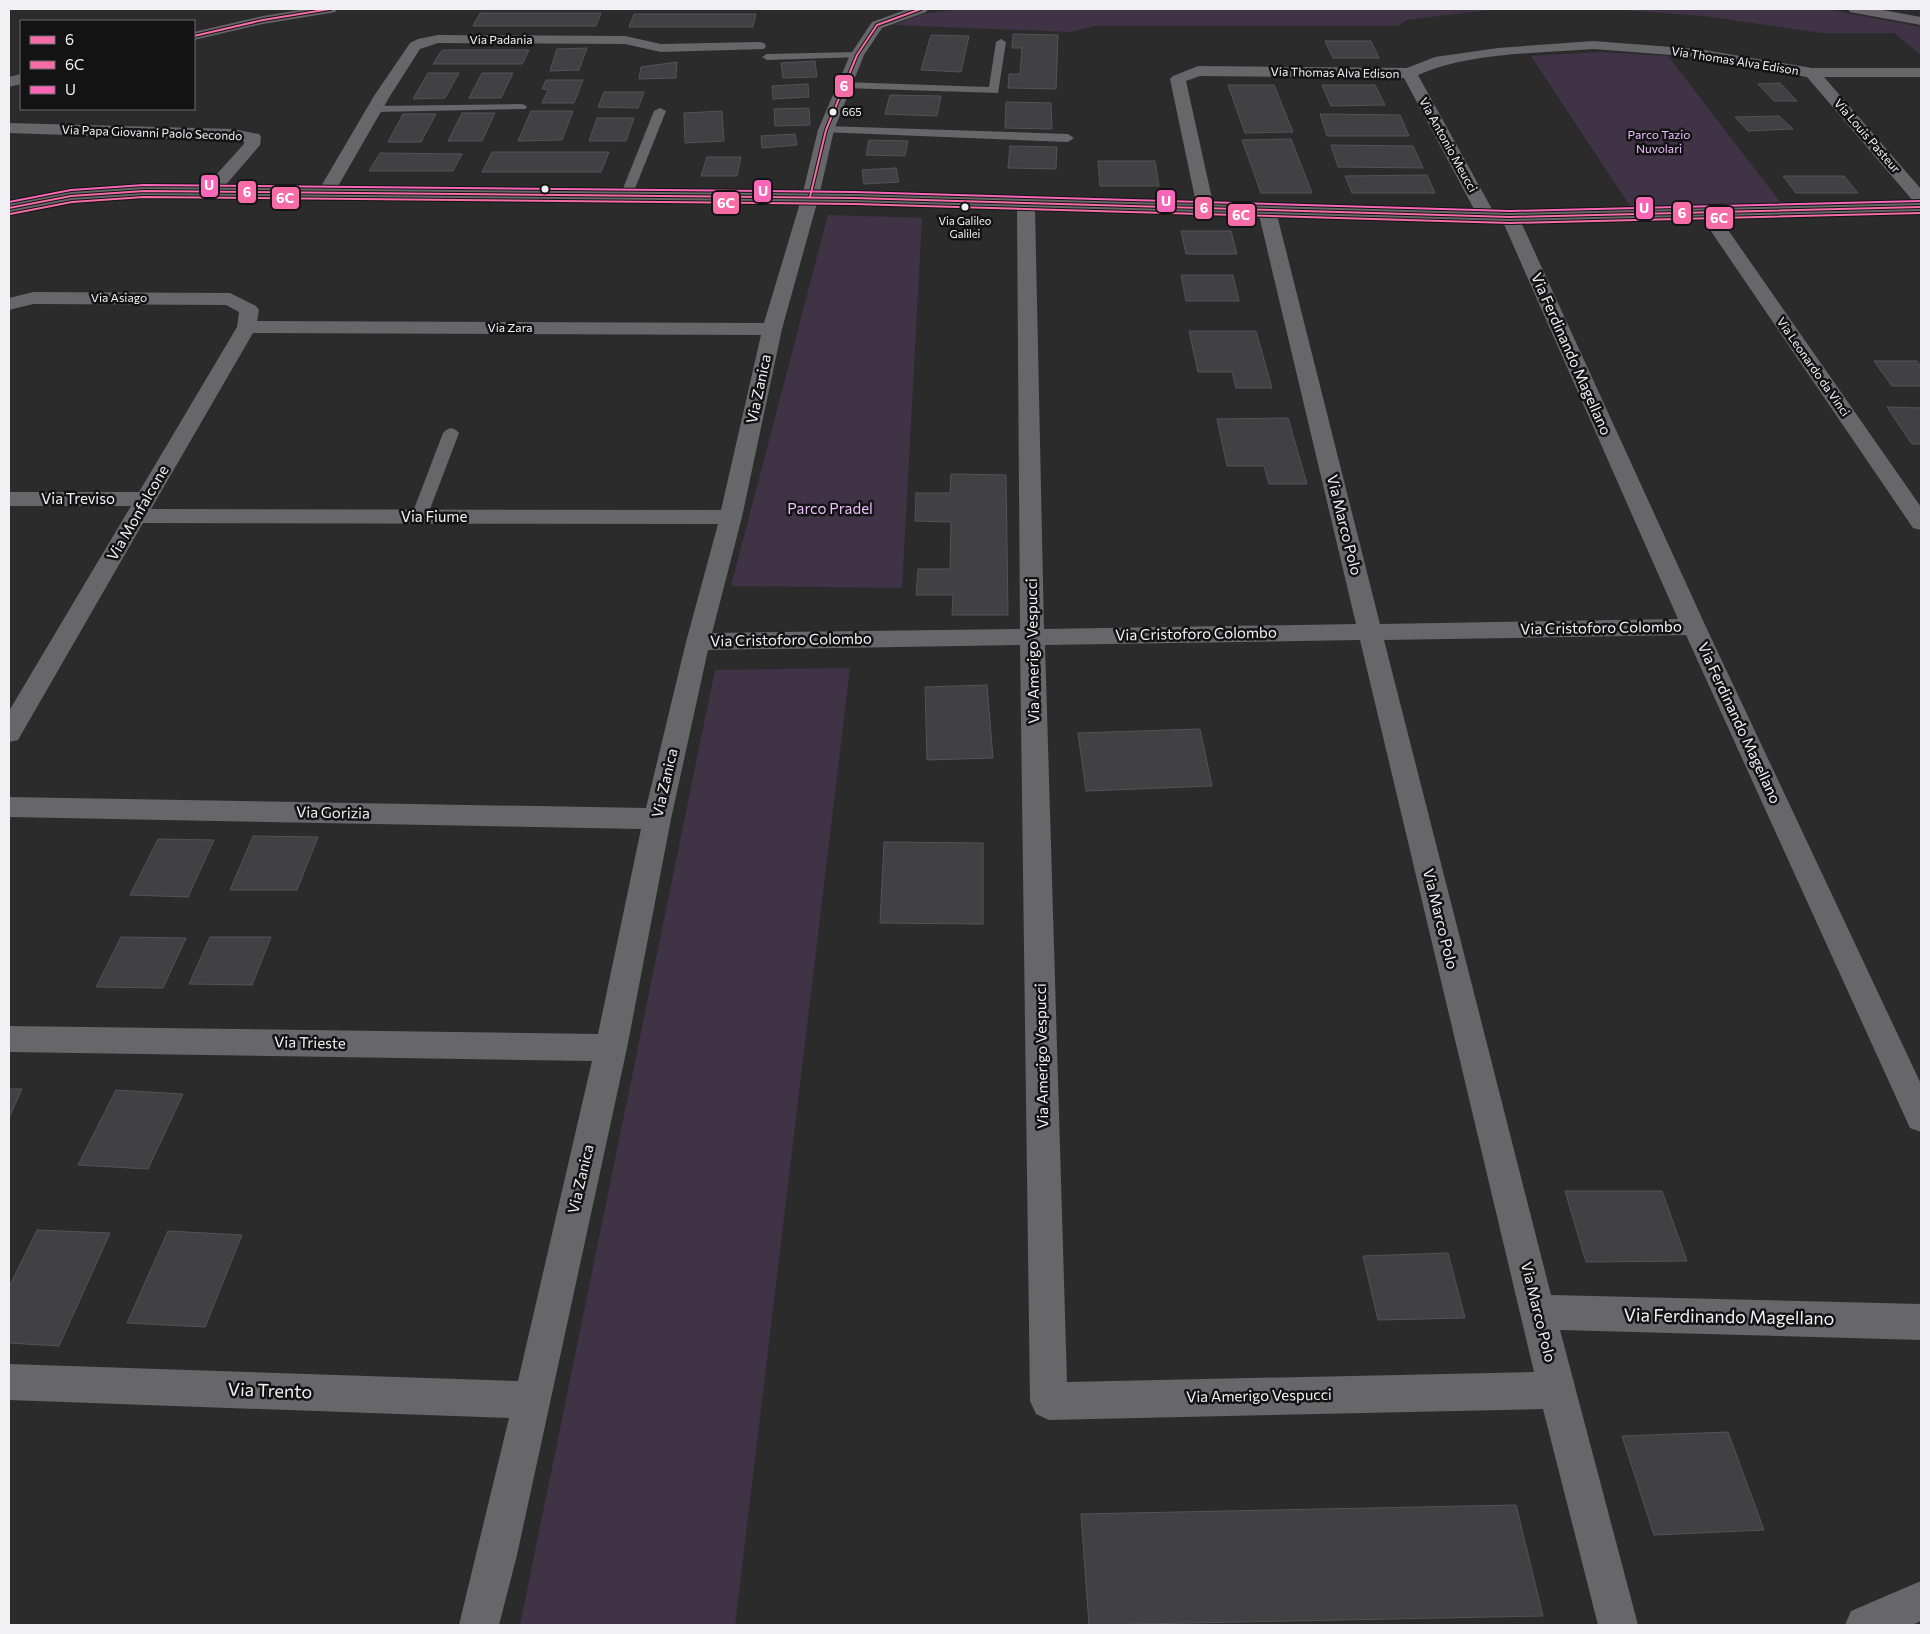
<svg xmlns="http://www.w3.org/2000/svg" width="1930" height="1634" font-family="Commissioner,sans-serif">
<rect width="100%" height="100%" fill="#2c2b2c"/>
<g fill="#403346">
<path d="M960,9H1524L1490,10L1406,20L1398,26H1095L1071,32L894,25L922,14Z"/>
<path d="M1609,9H1825L1921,27V55L1894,33H1822L1704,16Z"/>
<path d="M1599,52L1668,56L1781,203L1630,206L1531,56Z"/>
<path d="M828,215L922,218L902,588L731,586Z"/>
<path d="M850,668L735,1625H520L715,670Z"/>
</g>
<g fill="#414042" stroke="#545354">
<path d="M480,13H601L596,26H473Z"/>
<path d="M634,14H756L753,27H629Z"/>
<path d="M1013,34L1058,35L1056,89L1008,88L1009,74H1020L1022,48H1012Z"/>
<path d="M931,35L969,36L961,72L921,70Z"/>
<path d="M1325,41H1371L1379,58H1333Z"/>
<path d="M587,48L579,70L550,71L557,49Z"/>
<path d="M442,50H529L522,64H433Z"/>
<path d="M815,61L817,77L783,78L781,63Z"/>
<path d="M677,62L676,78L639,79L641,67Z"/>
<path d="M428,73H459L445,98L413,99Z"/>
<path d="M482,73H513L501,98H469Z"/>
<path d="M546,80H583L574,103H542L548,90L542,89Z"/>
<path d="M1780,83L1797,101H1774L1758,84Z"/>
<path d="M808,84L809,97L773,99L772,86Z"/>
<path d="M1228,85H1274L1293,132L1245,133Z"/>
<path d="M1322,85H1375L1385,105L1331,106Z"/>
<path d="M604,92H644L638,108L598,107Z"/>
<path d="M890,95L941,96L937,116L885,114Z"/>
<path d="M1006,102L1051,103L1052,129L1005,128Z"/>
<path d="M809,108L810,125L775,126L774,109Z"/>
<path d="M531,111H573L562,140L518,141Z"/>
<path d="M722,111L724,141L685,143L684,113Z"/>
<path d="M462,113H495L482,141H448Z"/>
<path d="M403,114H436L421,142H388Z"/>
<path d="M1320,114L1400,115L1409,136H1327Z"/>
<path d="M1779,116L1793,129L1748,131L1735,117Z"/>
<path d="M597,118H634L626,141H589Z"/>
<path d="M795,134L797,145L762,148L761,136Z"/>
<path d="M1291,139L1312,193H1261L1242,140Z"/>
<path d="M869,140L908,141L905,156L866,155Z"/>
<path d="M1331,145L1413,146L1423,168L1338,167Z"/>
<path d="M1010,146L1057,147L1056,169L1008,168Z"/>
<path d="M492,152H609L601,172H482Z"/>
<path d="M380,153L462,154L453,171H369Z"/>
<path d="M707,157H741L737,176H701Z"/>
<path d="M1098,161H1155L1159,186H1100Z"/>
<path d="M896,168L899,182L864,184L862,170Z"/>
<path d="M1427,175L1435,193H1352L1345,176Z"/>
<path d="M1783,176H1844L1858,193H1796Z"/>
<path d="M1181,231H1231L1237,254H1186Z"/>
<path d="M1181,275H1233L1239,301H1186Z"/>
<path d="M1189,331H1256L1272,388H1236L1232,372H1198Z"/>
<path d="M1874,361H1917L1921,367V386H1892Z"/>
<path d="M1887,407L1921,408V444H1912Z"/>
<path d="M1288,418L1307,484H1269L1264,466H1227L1217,419Z"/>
<path d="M951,474L1006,475L1008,615H952L953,595H916L918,569H950L951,522L915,521L916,493H950Z"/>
<path d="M987,685L993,758L927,760L925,687Z"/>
<path d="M1200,729L1212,786L1086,791L1078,733Z"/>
<path d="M253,836L318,837L297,890H230Z"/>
<path d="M158,839L214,840L188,897L130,895Z"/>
<path d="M884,842L983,843V924L880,923Z"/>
<path d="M121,937L186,938L163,988L96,987Z"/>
<path d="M210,937H271L252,985L189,984Z"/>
<path d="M9,1089H22L9,1118Z"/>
<path d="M116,1090L183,1094L148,1169L78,1165Z"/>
<path d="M1565,1191H1662L1687,1261L1586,1262Z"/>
<path d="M37,1230L110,1233L59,1346L9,1343V1287Z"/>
<path d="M168,1231L242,1235L205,1327L127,1323Z"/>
<path d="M1448,1253L1465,1318L1378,1320L1363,1256Z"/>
<path d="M1728,1432L1764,1530L1654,1535L1622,1436Z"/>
<path d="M1516,1505L1543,1616L1089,1625L1081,1514Z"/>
</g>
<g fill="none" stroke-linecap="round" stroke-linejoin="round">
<g fill="#676668" fill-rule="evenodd">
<path d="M1001,39L1006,42L998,93L843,88L837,85L843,82L989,87L996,42Z"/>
<path d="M857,52L862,55L861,57L767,60L762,57L767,54Z"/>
<path d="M521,104L525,105L527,107L525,109L375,112L369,109L375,106Z"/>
<path d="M660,108L666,111L632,196L630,199H622L620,196L654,111Z"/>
<path d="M826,126L1068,134L1074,138L1068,142L822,132L820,130L822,128Z"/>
<path d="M451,428L456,430L459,433L427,517L425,521H413L411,517L443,433L446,430Z"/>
</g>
<g fill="#676668" fill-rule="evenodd">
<path d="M908,9H928L926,12L882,28L864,55L834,130L820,192L1196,203L1170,79L1173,76L1198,66L1407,68L1435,57L1498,48L1593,41L1698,49L1812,68H1921V77H1824L1921,189V212L1719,217L1921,507V530L1913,528L1702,218L1521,222L1706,627L1921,1084V1132L1910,1128L1686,635L1384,640L1551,1295L1921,1304V1340L1560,1330L1638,1625H1598L1543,1409L1049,1420L1036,1414L1030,1401L1020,645L708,650L671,819L627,1048L517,1555L499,1625H459L509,1418L9,1400V1364L518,1381L592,1061L9,1052V1026L598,1034L641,829L9,817V797L646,808L686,642L718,524L143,523L18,740L9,742V711L131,506H9V492H139L237,327L239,312L226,305L33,304L9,310V298L33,292L230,293L256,306L259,310L257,321L764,323L800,203L144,196L71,201L9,213V203L71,191L144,186H206L244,144V141L9,133V123L233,129L259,134L261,137L260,145L224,187L320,188L374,96L410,43L418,39L438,35L625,36L661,44L759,42L764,43L766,46L764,49L661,52L625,44L438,43L420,49L390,96L337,188L803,192L818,130L850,55L872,22ZM1593,49L1698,57L1807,77L1914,202L1493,211L1418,75C1471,52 1535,54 1593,49ZM1200,76L1404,78L1475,211L1213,203L1186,81ZM817,203L1017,208L1020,629L712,633L742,517L782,329ZM1035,208L1259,215L1356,624L1044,629ZM1277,215L1503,222L1678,619L1380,624ZM253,333L761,335L721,510L151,509ZM1360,640L1534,1372L1067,1382L1045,645Z"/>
<path d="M1921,1581V1621L1912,1625H1845L1851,1611Z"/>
</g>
<g fill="#686368" fill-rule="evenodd">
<path d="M306,9H337L335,12L330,13L263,24L194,40V32L263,16Z"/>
<path d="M1848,9H1877L1921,17V25L1855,13L1850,12Z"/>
<path d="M21,74V84L9,87V77Z"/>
</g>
<g stroke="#141314" stroke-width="4">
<g id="bus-1">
<path d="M194,36L263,20L330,9"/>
<path d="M810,197L826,130L857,55L877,25L921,9"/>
<path d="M9,208L71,196L144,191L854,198L1510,217L1921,207"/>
</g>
</g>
<g stroke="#141314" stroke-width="4">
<path id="bus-2" d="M10,214L72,202L144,197L854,204L1510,223L1921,213"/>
</g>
<g stroke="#141314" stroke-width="4">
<path id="bus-3" d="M9,202L71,190L144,185L854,192L1510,211L1921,201"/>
</g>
<use href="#bus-1" stroke="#f66ca7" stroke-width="2"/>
<use href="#bus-2" stroke="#f66ca7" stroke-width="2"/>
<use href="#bus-3" stroke="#fa66b7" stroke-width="2"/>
</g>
<g fill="#f1f0f2" stroke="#141314" stroke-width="2">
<circle cx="833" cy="112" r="4.5"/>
<circle cx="545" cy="189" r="4.5"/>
<circle cx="965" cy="207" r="4.5"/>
</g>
<g text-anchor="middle" stroke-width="5" stroke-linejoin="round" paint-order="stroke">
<g font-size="11" fill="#f1f0f2" stroke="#141314" text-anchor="start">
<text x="842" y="116">665</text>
<text x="965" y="225" text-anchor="middle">Via Galileo<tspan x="965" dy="13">Galilei</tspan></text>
</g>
<g font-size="12" fill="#f1f0f2" stroke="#141314">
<text x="501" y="44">Via Padania</text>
<text transform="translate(1735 61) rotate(9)" y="4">Via Thomas Alva Edison</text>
<text transform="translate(1335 73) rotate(1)" y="4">Via Thomas Alva Edison</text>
<text transform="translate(152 133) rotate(2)" y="4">Via Papa Giovanni Paolo Secondo</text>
<text transform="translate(1867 136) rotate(49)" y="4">Via Louis Pasteur</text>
<text transform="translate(1448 145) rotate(61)" y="4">Via Antonio Meucci</text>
<text x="119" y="302">Via Asiago</text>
<text x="510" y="332">Via Zara</text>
<text transform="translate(1813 367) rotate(55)" y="4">Via Leonardo da Vinci</text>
</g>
<g font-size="12" fill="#ecbeff" stroke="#141314">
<text x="1659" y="139">Parco Tazio<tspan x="1659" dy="14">Nuvolari</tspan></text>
</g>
<g font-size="15" fill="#f1f0f2" stroke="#141314">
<text transform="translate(1571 354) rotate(66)" y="5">Via Ferdinando Magellano</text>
<text transform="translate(759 389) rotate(-78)" y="5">Via Zanica</text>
<text x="78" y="504">Via Treviso</text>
<text transform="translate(138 513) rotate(-60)" y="5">Via Monfalcone</text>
<text x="434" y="522">Via Fiume</text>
<text transform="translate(1344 525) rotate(76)" y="5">Via Marco Polo</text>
<text transform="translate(1601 628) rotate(-1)" y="5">Via Cristoforo Colombo</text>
<text transform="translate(1196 634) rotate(-1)" y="5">Via Cristoforo Colombo</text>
<text transform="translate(791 640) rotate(-1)" y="5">Via Cristoforo Colombo</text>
<text transform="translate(1033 651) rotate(-91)" y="5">Via Amerigo Vespucci</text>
<text transform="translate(1739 723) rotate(65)" y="5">Via Ferdinando Magellano</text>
<text transform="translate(665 783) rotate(-77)" y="5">Via Zanica</text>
<text transform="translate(333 813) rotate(1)" y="5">Via Gorizia</text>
<text transform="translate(1440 919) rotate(76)" y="5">Via Marco Polo</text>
<text transform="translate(310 1043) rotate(1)" y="5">Via Trieste</text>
<text transform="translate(1042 1056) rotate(-91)" y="5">Via Amerigo Vespucci</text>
<text transform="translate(581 1179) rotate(-77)" y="5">Via Zanica</text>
<text transform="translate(1538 1312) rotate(76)" y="5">Via Marco Polo</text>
<text transform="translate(1259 1396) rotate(-1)" y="5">Via Amerigo Vespucci</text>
</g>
<g font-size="15" fill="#ecbeff" stroke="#141314">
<text x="830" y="514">Parco Pradel</text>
</g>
<g font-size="18" fill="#f1f0f2" stroke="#141314">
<text transform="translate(1729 1317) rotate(1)" y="6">Via Ferdinando Magellano</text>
<text transform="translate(270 1391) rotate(2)" y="6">Via Trento</text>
</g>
</g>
<g stroke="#141314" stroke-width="2">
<rect x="834" y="74" width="20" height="24" rx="5" fill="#f66ca7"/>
<rect x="200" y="174" width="19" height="24" rx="5" fill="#fa66b7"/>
<rect x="753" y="179" width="19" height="24" rx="5" fill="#fa66b7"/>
<rect x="237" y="180" width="20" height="24" rx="5" fill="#f66ca7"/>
<rect x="271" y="186" width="29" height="24" rx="5" fill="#f66ca7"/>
<rect x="1156" y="189" width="20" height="24" rx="5" fill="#fa66b7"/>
<rect x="712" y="191" width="28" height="24" rx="5" fill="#f66ca7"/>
<rect x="1635" y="196" width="19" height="24" rx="5" fill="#fa66b7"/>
<rect x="1194" y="196" width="19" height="24" rx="5" fill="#f66ca7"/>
<rect x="1672" y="201" width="20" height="24" rx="5" fill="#f66ca7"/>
<rect x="1227" y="203" width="29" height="24" rx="5" fill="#f66ca7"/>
<rect x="1705" y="206" width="29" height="24" rx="5" fill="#f66ca7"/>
</g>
<g font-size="14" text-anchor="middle" font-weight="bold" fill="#fff">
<text x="844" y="91">6</text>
<text x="209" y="190">U</text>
<text x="763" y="196">U</text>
<text x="247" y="197">6</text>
<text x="285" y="203">6C</text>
<text x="1166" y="206">U</text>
<text x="726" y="208">6C</text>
<text x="1644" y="213">U</text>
<text x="1204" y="213">6</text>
<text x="1682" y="218">6</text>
<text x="1241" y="220">6C</text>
<text x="1719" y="223">6C</text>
</g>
<rect width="1930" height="1634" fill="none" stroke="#f1f0f2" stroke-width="20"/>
<rect x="20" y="20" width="175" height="90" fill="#141314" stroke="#6c6b6d"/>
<rect x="30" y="36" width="25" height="8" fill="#f66ca7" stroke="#6c6b6d"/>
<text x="65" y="45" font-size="15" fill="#f1f0f2">6</text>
<rect x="30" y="61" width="25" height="8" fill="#f66ca7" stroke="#6c6b6d"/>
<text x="65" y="70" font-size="15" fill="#f1f0f2">6C</text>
<rect x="30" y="86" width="25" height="8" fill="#fa66b7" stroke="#6c6b6d"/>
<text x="65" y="95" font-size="15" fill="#f1f0f2">U</text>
</svg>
